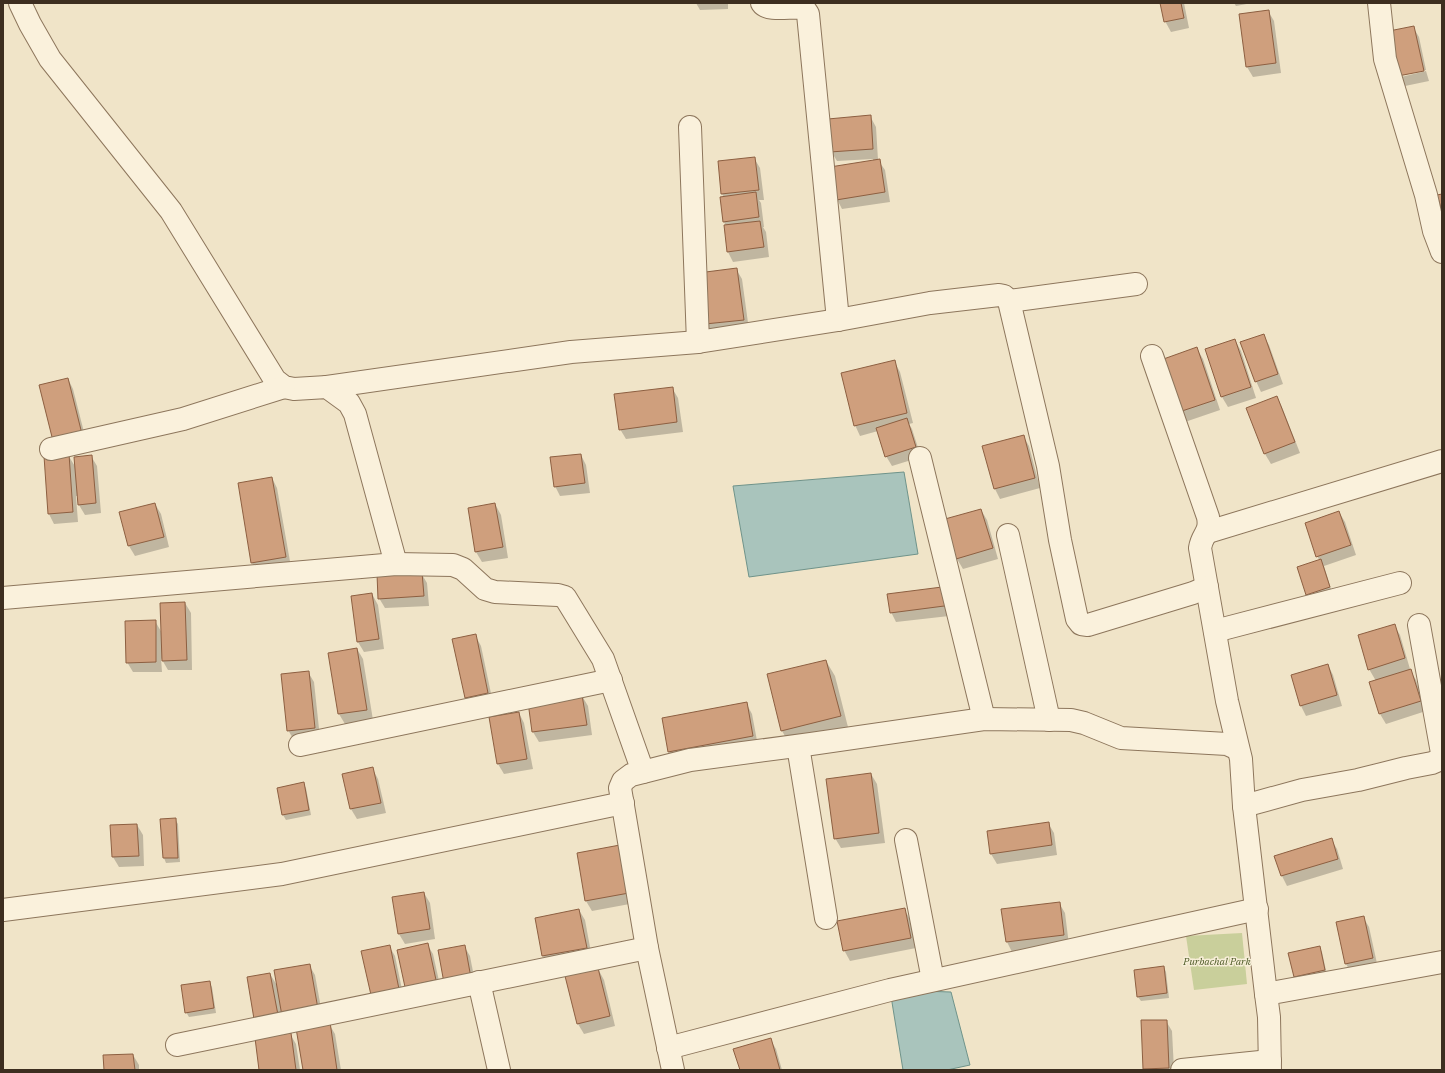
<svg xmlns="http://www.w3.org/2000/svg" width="1445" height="1073" font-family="'IBM Plex Serif',serif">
<rect width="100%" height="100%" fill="#f0e4c8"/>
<path fill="#c9cf9b" d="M1242,933L1247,984L1194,990L1186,936Z"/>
<g fill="#a9c4bc" stroke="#6f938a">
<path d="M904,472L918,554L749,577L733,486Z"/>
<path d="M890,990L951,992L970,1065L947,1070H903Z"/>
</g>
<g fill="#0003">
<path d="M696,3H728V9L700,10Z"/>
<path d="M1161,3H1184L1189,28L1171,32L1165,21Z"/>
<path d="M1234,3H1252L1236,6Z"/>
<path d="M1268,11L1274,21L1281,73L1253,77L1247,67L1240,14Z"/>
<path d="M1413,27L1419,37L1426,70L1401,75V77L1426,71L1429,81L1405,86L1399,76Z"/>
<path d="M870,116L876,127L878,160L885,170L890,202L842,209L837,199L873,161V159L837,161L831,151Z"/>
<path d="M754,158L760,168L764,200H759L761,203L764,227H763L766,232L769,257L733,262L728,252L726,226L724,222V197L722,194Z"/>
<path d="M736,269L742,279L749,330L711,334L706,324Z"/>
<path d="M1263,335L1269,345L1283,384L1261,392L1256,381Z"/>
<path d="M1235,340L1241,351L1256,398L1228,407L1222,397L1206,350Z"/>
<path d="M1197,349L1203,359L1220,410L1182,423L1177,413Z"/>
<path d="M894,361L900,372L913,423L909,424L912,429L921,457L892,466L886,456L878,431L860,436L855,425Z"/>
<path d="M68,379L73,389L87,444L40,385Z"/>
<path d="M672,388L678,398L683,432L626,439L620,429Z"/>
<path d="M1277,397L1282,407L1300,453L1271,464L1265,454L1247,409Z"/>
<path d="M1023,436L1029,446L1040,488L1000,499L995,489Z"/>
<path d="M68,455L76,468L91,456L97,466L101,513L85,515L79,505L78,496H76L78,522L54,524L49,514Z"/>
<path d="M581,455L586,465L590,493L560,496L555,486Z"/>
<path d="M272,478L277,488L291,567L258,573L252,563Z"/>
<path d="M155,504L161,514L169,547L135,556L129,546L120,513Z"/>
<path d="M495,504L501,515L508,558L482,562L476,552L469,509Z"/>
<path d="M981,510L987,520L998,559L963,569L957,559L946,520Z"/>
<path d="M1339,512L1345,522L1356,555L1324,566L1332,592L1310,600L1298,568L1320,561L1317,556Z"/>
<path d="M421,573L427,583L429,606L385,608L379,598Z"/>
<path d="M949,587L958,615L896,622L891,612Z"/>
<path d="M372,594L378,605L384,649L364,652L358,642L352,597Z"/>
<path d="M185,603L191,613L192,670H168L161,658L162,672H133L127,662L155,621L162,633Z"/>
<path d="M1394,625L1400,635L1410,669H1409L1416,680L1426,711L1386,724L1380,714L1370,683L1376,681L1369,669Z"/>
<path d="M475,635L481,646L493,703L472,708L466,698L453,640Z"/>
<path d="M357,649L363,659L373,720L345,724L339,714Z"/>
<path d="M826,661L835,676L849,731L791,746L782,731L768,675Z"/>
<path d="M1328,665L1333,675L1342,706L1306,716L1301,706Z"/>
<path d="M308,672L314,682L320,738L294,740L288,730Z"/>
<path d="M582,696L588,706L592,735L539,742L533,732Z"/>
<path d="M746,703L752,714L758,746L675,762L669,752L663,719Z"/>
<path d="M519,713L524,723L533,769L504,774L498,764L490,718Z"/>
<path d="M372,768L378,779L386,813L357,819L351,809Z"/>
<path d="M871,774L877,784L885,843L841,848L835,838Z"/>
<path d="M303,783L306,788L311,815L286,820L283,815L278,788Z"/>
<path d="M161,819H175L178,824L180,862L166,863L164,858Z"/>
<path d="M1048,823L1054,833L1057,855L997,864L991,854L988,832Z"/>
<path d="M137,825L143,835L144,866L119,867L113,857L111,826Z"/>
<path d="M1331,839L1337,849L1343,869L1287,886L1282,876Z"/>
<path d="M620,846L635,903L592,911L586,901L578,853Z"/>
<path d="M424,893L430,903L435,939L405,944L399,934Z"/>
<path d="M1059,903L1065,913L1069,945L1012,952L1007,942L1003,910Z"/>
<path d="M904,909L910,919L916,948L850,961L844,950Z"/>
<path d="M579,910L585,920L592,958L549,966L543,956L536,918Z"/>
<path d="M1363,917L1369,927L1378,968L1352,974L1346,964Z"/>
<path d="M427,944L433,954L441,990L412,997Z"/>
<path d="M389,946L395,956L404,999L377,1005Z"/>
<path d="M464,946L470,956L474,977L445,983Z"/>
<path d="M1319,947L1322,952L1327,975L1298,981L1295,977Z"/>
<path d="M309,965L315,975L323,1019L289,1025L281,1012L283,1025L248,977L270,974L278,987Z"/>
<path d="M1164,967L1166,972L1169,998L1141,1001L1138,997Z"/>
<path d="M598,969L604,980L615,1026L584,1034L578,1024Z"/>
<path d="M209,982L212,987L216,1013L189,1017L186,1012Z"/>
<path d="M1166,1021L1172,1031L1174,1070H1145L1144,1069Z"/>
<path d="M329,1024L335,1034L341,1070H304Z"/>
<path d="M290,1034L296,1044L300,1070H260Z"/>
<path d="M770,1039L776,1049L782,1070H741Z"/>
<path d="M133,1055L139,1065V1070H105Z"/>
</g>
<g fill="#cf9f7d" stroke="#8d5f41">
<path d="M1160,3H1181L1184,18L1164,22Z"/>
<path d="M1269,10L1276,63L1246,67L1239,14Z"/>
<path d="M1414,26L1424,71L1398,76L1389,31Z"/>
<path d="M871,115L873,149L830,152L828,119Z"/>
<path d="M755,157L759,190L721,194L718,161Z"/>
<path d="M880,159L885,192L836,200L830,167Z"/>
<path d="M756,192L759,217L723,222L720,197Z"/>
<path d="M1442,194V211L1437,195Z"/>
<path d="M760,221L764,247L727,252L724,225Z"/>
<path d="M737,268L744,320L705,324L698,273Z"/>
<path d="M1264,334L1278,374L1255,382L1240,342Z"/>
<path d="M1235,339L1251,387L1221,397L1205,349Z"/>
<path d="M1197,347L1215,400L1176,413L1158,361Z"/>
<path d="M895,360L907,413L854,426L841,373Z"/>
<path d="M68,378L82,434L53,441L39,385Z"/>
<path d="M673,387L677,422L619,430L614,394Z"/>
<path d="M1277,396L1295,442L1264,454L1246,408Z"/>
<path d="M907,418L916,447L885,457L876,428Z"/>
<path d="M1024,435L1035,478L994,489L982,446Z"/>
<path d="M69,454L73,512L48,514L44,456Z"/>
<path d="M581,454L585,483L554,487L550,457Z"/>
<path d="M92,455L96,503L78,505L74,457Z"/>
<path d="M272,477L286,557L251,563L238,483Z"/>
<path d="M155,503L164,537L128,546L119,512Z"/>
<path d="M495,503L503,547L475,552L468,508Z"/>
<path d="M981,509L993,548L956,559L945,519Z"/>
<path d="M1339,511L1351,545L1316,557L1305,523Z"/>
<path d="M1321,559L1330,587L1306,595L1297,567Z"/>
<path d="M422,572L424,596L378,599L377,574Z"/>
<path d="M950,586L952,605L890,613L887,594Z"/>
<path d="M372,593L379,639L357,642L351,596Z"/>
<path d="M185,602L187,660L162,661L160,603Z"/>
<path d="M156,620V662L126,663L125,621Z"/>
<path d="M1395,624L1405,658L1368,670L1358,635Z"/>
<path d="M476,634L488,693L465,698L452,639Z"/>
<path d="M357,648L367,710L338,714L328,653Z"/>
<path d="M826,660L841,716L781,731L767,674Z"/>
<path d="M1328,664L1337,695L1300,706L1291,675Z"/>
<path d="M1411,669L1421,701L1379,714L1369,682Z"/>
<path d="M309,671L315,728L287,731L281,674Z"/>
<path d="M582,695L587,725L532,732L528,702Z"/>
<path d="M747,702L753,736L668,752L662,718Z"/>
<path d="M519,712L527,759L497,764L489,717Z"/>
<path d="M373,767L381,803L350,809L342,774Z"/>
<path d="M871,773L879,833L834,839L826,779Z"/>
<path d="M304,782L309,810L282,815L277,788Z"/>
<path d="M176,818L178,858H163L160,819Z"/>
<path d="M1049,822L1052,845L990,854L987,831Z"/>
<path d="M137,824L139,856L112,857L110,825Z"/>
<path d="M1332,838L1338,859L1281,876L1274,856Z"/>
<path d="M620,845L629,893L585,901L577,853Z"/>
<path d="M424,892L430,929L398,934L392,897Z"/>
<path d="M1060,902L1064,935L1006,942L1001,909Z"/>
<path d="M905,908L911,938L843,951L837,921Z"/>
<path d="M579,909L587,948L542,956L535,918Z"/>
<path d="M1364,916L1373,958L1345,964L1336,922Z"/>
<path d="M428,943L436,980L405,987L397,950Z"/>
<path d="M390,945L399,989L371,995L361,951Z"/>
<path d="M465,945L471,978L444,983L438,950Z"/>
<path d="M1320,946L1325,970L1294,977L1288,953Z"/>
<path d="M310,964L318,1009L282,1016L274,970Z"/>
<path d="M1164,966L1167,993L1137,997L1134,970Z"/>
<path d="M598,968L610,1016L577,1024L565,976Z"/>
<path d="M270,973L278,1015L254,1019L247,977Z"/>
<path d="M210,981L214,1008L185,1013L181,985Z"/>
<path d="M1141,1020H1167L1169,1068L1143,1069Z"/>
<path d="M330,1022L337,1070H303L296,1028Z"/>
<path d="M291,1033L296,1070H259L255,1038Z"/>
<path d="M771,1038L780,1070H740L733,1049Z"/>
<path d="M133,1054L135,1070H104L103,1055Z"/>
</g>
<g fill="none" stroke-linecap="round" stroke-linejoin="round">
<g stroke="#8d765c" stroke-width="24">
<g id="minor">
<path d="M20,3L30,24L50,59L171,211L275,380L284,387L294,389L327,387L349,403L355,414L396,564"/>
<path d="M762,3C768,12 793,6 804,8L808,14L838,320"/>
<path d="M690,127L698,342"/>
<path d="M1009,301L1136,284"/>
<path d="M1152,356L1208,517C1211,533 1202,534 1200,548L1227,701L1241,759L1244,806L1266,994"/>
<path d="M327,387L571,352L698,342L838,320L930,303L999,295L1004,296L1009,301L1048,466L1060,540L1077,619L1081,624L1088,625L1193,593L1207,587"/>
<path d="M51,449L183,419L284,387"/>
<path d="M920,458L984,719"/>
<path d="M1208,532L1442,461"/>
<path d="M1008,535L1049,720"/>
<path d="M3,598L396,564L453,565L463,569L485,589L495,592L558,595L565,597L603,659L643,772"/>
<path d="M1215,631L1400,583"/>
<path d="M300,745L611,680"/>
<path d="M798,746L826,918"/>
<path d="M1244,806L1302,790L1358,780L1406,768L1432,763L1439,760L1442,753L1419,625"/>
<path d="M906,840L933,980"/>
<path d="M3,910L282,874L623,803"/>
<path d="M479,982L499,1070"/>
<path d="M177,1045L647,948"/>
<path d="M668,1048L890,990L1257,909"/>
<path d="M673,1070L647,948L620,788L623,781L631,775L690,760L811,744L984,719L1071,720L1084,723L1121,738L1227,744L1238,749"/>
<path d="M1182,1070L1270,1061"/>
</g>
</g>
<g stroke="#8d765c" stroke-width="24">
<g id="tertiary">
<path d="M1379,3L1385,59L1426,195L1434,231L1442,252"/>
<path d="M1270,1070L1269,1017L1266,994L1442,962"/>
</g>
</g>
<use href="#minor" stroke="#faf1dc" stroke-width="22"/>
<use href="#tertiary" stroke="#faf1dc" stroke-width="22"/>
</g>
<g text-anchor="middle" stroke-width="3" stroke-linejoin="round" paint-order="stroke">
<g font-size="10" font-style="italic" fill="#4d5a26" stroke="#f7eed8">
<text x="1217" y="965">Purbachal Park</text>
</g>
</g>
<rect width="1445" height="1073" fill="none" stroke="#3d2e20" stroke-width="8"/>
</svg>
